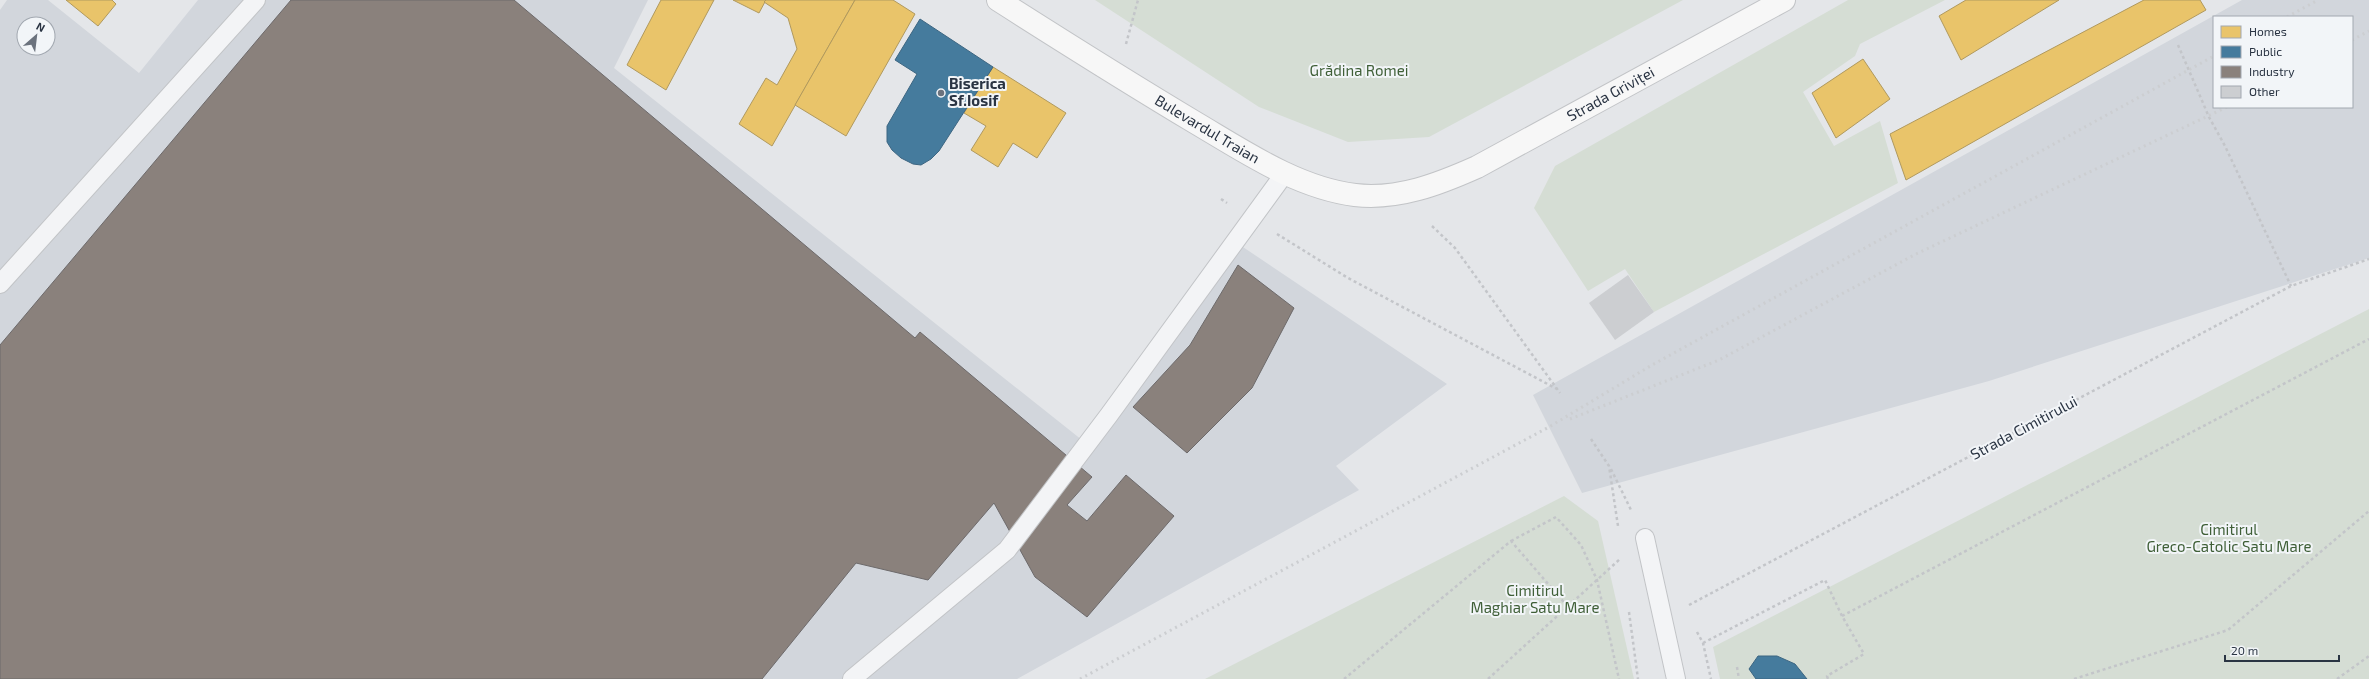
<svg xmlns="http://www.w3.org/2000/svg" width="2369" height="679" font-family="'Exo 2',sans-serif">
<rect width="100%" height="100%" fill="#e4e6e9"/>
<g fill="#d2d6dc" fill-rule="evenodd">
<path d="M7,0H48L139,73L198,0H648L614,68L1082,440L1228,237L1447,384L1336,466L1359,490L1017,679H0V10ZM24,24H48V48H24Z"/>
<path d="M2242,0H2369V258L1989,381L1582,493L1533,395ZM2214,17H2352V107H2214Z"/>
</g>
<g fill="#d5ddd4">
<path d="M1095,0H1683L1429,137L1348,142L1259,107Z"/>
<path d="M1848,0H1945L1860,44L1855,56L1803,92L1834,146L1880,121L1898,183L1654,312L1625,269L1588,291L1534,208L1555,166Z"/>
<path d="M2369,309V679H1720L1713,647Z"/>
<path d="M1564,496L1598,521L1634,679H1205Z"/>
</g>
<g fill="#e9c46a" stroke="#b0995e">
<path d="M66,0H112L116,4L98,26Z"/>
<path d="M661,0H714L666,90L627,65Z"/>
<path d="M733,0H766L759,13Z"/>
<path d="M766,0H855L772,146L739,124L766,78L777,85L797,49L788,18L764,2Z"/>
<path d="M855,0H893L915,14L846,136L795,105Z"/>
<path d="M1966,0H2059L1961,60L1939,16Z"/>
<path d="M2144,0H2200L2206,10L1906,180L1890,134Z"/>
<path d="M1863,59L1890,99L1836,138L1812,93Z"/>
<path d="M993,67L1066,113L1037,158L1013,143L998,167L971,150L986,126L964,113Z"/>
</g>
<g fill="#457b9d" stroke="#3d6682">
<path d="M920,19L993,67L939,151L931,159L921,165L913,164L901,158L892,150L887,142V126L917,74L895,60Z"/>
<path d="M1758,656H1777L1795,664L1807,679H1756L1749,669Z"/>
</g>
<g fill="#8a817c" stroke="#6d6a6b">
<path d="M291,0H514L915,338L920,332L1092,477L1067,505L1087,521L1126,475L1174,516L1087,617L1035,577L994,503L928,580L856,563L762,679H0V345Z"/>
<path d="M1238,265L1294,308L1252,388L1187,453L1133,407L1190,345Z"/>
</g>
<path fill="#ccced1" d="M1628,275L1654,312L1615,340L1589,303Z"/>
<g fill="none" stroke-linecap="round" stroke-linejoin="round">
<g stroke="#c2c4c7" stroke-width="20">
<g id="lane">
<path d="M0,284L256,0"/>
<path d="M1645,538L1676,679"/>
<path d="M852,679L1007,550L1109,415L1285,173"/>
</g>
</g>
<g stroke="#c2c4c7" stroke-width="24">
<g id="secondary">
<path id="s1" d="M998,0C1064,42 1129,83 1196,123C1245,152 1298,188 1355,195C1398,200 1439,184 1477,167L1784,0"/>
</g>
</g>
<g stroke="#c3c5c9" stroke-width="2.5" stroke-dasharray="3 3" stroke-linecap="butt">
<path d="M1126,44L1138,0"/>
<path d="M2178,45L2209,117L2225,146L2291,286"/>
<path d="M1221,199L1227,203"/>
<path d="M1432,226L1455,248L1560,393"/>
<path d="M1277,234L1348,278L1557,389"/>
<path d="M1591,439L1609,466L1618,526"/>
<path d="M1611,469L1632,512"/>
<path d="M1511,541L1556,517L1581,545L1597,580L1619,679"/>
<path d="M1689,605L2291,286L2369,259"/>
<path d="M1629,612L1638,679"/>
<path d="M1842,616L2369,339"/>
<path d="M1697,632L1703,643L1711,679"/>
<path d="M1703,643L1825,580L1842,616L1864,654L1827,676L1828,679"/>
<path d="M1737,667L1739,679"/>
<path d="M1344,679L1511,541L1568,607"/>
<path d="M1488,679L1620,559"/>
<path d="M2074,679L2228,630L2369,511"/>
<path d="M2337,679L2369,656"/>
</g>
<use href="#lane" stroke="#f3f4f6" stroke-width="18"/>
<use href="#secondary" stroke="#f7f7f7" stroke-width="22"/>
<g stroke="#ccced1" stroke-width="3" stroke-dasharray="2 4" stroke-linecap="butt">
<path d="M2287,17L2318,0"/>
<path d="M2352,40L2369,31"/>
<path d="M1570,419L1719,360L1916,254L2227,107"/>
<path d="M1080,679L1549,427L1652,365L2214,56"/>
</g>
</g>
<circle fill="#6b727d" stroke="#f2f5f8" stroke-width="1.5" cx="941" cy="93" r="4"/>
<g text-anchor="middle" stroke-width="4" stroke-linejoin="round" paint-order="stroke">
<g font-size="15" fill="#3f5f37" stroke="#f2f5f8">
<text x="1359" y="76">Grădina Romei</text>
<text x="2229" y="535">Cimitirul<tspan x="2229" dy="17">Greco-Catolic Satu Mare</tspan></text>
<text x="1535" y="596">Cimitirul<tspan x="1535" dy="17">Maghiar Satu Mare</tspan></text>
</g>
<g font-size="15" font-weight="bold" fill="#2a3443" stroke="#f2f5f8" text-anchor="start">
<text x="949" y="89">Biserica<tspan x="949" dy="17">Sf.Iosif</tspan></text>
</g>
<g font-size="15" fill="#2a3443" stroke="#f2f5f8">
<text dy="5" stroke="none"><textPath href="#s1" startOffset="688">Strada Griviței</textPath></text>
<text dy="5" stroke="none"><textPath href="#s1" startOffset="246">Bulevardul Traian</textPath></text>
<text transform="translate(2024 428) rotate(-28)" y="5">Strada Cimitirului</text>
</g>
</g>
<rect x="2213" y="16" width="140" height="92" fill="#f2f5f8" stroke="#a2a8b0"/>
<rect x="2221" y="26" width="20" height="12" fill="#e9c46a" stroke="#a2a8b0"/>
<text x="2249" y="36" font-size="12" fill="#2a3443">Homes</text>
<rect x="2221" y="46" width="20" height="12" fill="#457b9d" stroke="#a2a8b0"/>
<text x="2249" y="56" font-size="12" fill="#2a3443">Public</text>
<rect x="2221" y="66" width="20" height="12" fill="#8a817c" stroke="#a2a8b0"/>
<text x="2249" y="76" font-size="12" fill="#2a3443">Industry</text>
<rect x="2221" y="86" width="20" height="12" fill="#ccced1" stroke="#a2a8b0"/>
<text x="2249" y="96" font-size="12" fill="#2a3443">Other</text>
<g transform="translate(36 36) rotate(28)"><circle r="19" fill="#f2f5f8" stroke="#a2a8b0"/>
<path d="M0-3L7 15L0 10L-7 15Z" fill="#6b727d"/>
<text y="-6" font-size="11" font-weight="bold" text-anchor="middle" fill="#2a3443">N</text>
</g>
<path d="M2225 655v6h114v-6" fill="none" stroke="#2a3443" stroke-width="2"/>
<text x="2231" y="655" font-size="12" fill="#2a3443" stroke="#f2f5f8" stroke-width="3" paint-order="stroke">20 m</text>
</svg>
